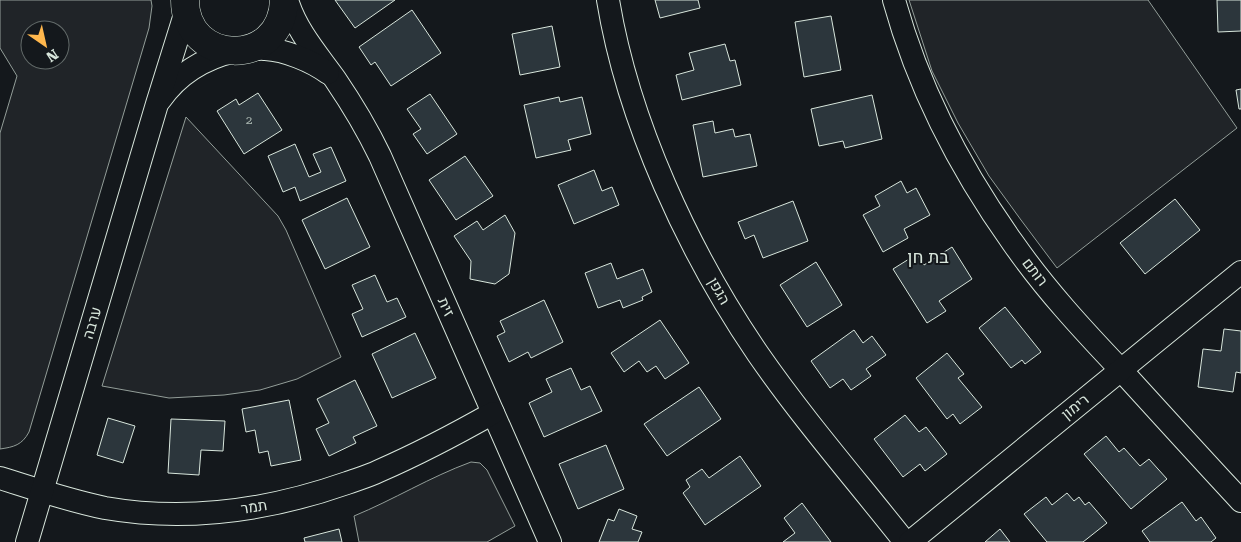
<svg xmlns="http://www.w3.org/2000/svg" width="1241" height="542" font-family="'Roboto Serif',Heebo,serif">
<rect width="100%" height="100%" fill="#14181c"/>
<g fill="#202428" stroke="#939e99" fill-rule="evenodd">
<path d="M0,0H151L152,6L149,28L29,432C22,445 14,447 0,449V133L17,76L0,48ZM30,30H60V60H30Z"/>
<path d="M909,0H1148L1237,128L1057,268L1021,220L989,176L958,123L932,71Z"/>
<path d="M186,117L278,216L286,230L341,357L297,379L260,390L224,395L169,398L102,386Z"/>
<path d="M471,462L480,463L487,470L515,526L487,542H359L354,516C393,500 430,477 471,462Z"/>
</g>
<g fill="#2c363c" stroke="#d8e6dc">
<path d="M335,0H395L355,28Z"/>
<path d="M655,0H698L700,8L660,18Z"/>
<path d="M1217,0H1241V31L1218,32Z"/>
<path d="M412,10L441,53L391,86L375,62L371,65L359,47Z"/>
<path d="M831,16L841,70L804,77L795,22Z"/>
<path d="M552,26L560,67L520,75L512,34Z"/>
<path d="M725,44L730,61L735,60L741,85L682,100L676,75L694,70L689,53Z"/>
<path d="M1241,89V109H1239L1236,90Z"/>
<path d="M258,93L282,130L244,154L217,111L236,99L239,105Z"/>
<path d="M430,94L457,134L427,154L413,134L421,129L407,109Z"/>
<path d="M872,95L882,139L845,148L843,141L819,146L811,109Z"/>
<path d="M559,97L560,102L582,97L591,134L568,140L571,150L536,158L524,105Z"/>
<path d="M713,121L715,133L733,129L735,137L750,134L757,166L703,177L693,125Z"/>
<path d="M295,144L309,177L321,172L313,154L331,147L346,181L300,201L295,187L283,192L268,156Z"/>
<path d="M465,156L493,196L456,220L429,180Z"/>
<path d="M594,170L602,191L612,187L619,205L574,224L558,185Z"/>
<path d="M901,181L907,193L916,188L930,215L904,229L908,238L883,252L863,215L880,206L875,196Z"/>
<path d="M347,198L370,247L325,269L302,220Z"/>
<path d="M1175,199L1200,230L1145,274L1120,243Z"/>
<path d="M793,201L808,241L763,258L754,235L745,239L738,222Z"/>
<path d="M505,215L515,233L509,274L495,284L470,279L471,261L454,236L477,221L483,230Z"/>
<path d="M952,247L972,279L939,301L946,311L927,323L893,269L917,254L924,265Z"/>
<path d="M816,262L842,305L807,327L780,285Z"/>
<path d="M611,263L617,279L643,269L652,292L642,297L643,300L623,308L620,300L598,308L585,273Z"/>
<path d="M375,275L387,302L397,298L406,317L362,337L352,314L363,309L352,285Z"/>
<path d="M544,300L563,342L531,358L528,352L509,362L497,336L505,332L500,321Z"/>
<path d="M1005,307L1041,352L1025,364L1022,360L1011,368L979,328Z"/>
<path d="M660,320L689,363L665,379L656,366L647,372L639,361L624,372L611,353Z"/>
<path d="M1224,329L1241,331V373L1236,372L1233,392L1198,387L1203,349L1221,351Z"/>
<path d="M854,330L863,343L872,336L886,355L866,369L871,376L851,390L843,379L830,388L811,361Z"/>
<path d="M415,333L436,378L392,398L372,354Z"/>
<path d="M947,353L964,374L958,378L982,407L960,424L953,414L947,419L916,378Z"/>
<path d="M571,368L581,390L590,386L602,411L544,437L529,403L552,392L546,379Z"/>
<path d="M355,380L377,426L353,437L356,443L329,456L316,429L329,423L317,399Z"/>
<path d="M699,387L721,419L667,456L644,424Z"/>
<path d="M289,400L301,460L271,466L268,451L259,453L255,430L246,432L242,409Z"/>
<path d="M905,415L919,432L926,427L947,454L925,471L920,464L903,477L874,439Z"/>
<path d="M108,418L135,426L123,463L97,455Z"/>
<path d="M171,419L225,421L223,451L201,450L199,475L168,473Z"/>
<path d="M1106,436L1119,452L1124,448L1140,466L1149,459L1167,479L1131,509L1084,454Z"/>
<path d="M606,445L624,489L578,509L559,464Z"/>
<path d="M740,456L761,486L705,525L683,493L690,487L686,480L702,469L709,478Z"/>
<path d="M1067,493L1074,501L1079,497L1085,505L1089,502L1107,523L1083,542H1047L1024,514L1046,497L1052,505Z"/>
<path d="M1182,502L1196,521L1201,517L1216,538L1211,542H1150L1142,531Z"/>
<path d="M802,503L831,542H783L795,533L784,518Z"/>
<path d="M619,509L637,516L632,529L642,532L638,542H599L608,519L614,521Z"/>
<path d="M339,529L342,542H305L304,538Z"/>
<path d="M1000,529L1010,542H985Z"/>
</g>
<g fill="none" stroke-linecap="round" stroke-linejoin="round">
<g stroke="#d8e6dc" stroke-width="24">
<g id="minor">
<path d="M287,0C296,30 317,54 335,79C352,104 367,129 380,156L550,542"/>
<path d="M608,0C628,122 689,253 758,354C803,419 856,480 905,542"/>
<path d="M894,0C918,87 961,170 1013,243C1045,289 1083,330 1121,370C1161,414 1201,458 1241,501"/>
<path d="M244,50C251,50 258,48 265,49C285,50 312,61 328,73"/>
<path d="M160,100C178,74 205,58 235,51"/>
<path d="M0,478C35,489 70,501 105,508C186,522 270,510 347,483C358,479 369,476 379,471C418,454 456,434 493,413"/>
<path d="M27,542L157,104L186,11"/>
<path d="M910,542L1241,272"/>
</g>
</g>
<g stroke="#d8e6dc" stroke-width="29">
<path id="tertiary" d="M185,0C185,66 282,69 284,0"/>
</g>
<use href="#minor" stroke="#14181c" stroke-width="22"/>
<use href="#tertiary" stroke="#14181c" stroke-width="28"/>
</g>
<g text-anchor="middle" stroke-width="4" stroke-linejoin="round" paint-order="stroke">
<g font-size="12" fill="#adbab4">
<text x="249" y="124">2</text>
</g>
<g font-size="15" fill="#d8e6dc" stroke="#14181c">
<text transform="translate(1035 272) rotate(52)" y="5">רותם</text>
<text transform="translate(719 291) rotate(60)" y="5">הגפן</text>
<text transform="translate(446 307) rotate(66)" y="5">זית</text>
<text transform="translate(92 323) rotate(-74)" y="5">ערבה</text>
<text transform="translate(1075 407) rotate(-39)" y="5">רימון</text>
<text transform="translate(254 507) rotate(-9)" y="5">תמר</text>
</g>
<g font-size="18" fill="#d8e6dc" stroke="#14181c">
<text x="928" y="263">בת חן</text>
</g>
</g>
<g transform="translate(45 45) rotate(146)"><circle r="24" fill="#14181c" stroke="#626a69"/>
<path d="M0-4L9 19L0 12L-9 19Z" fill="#ffb74d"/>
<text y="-8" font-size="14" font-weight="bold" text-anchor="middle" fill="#d8e6dc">N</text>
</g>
</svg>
